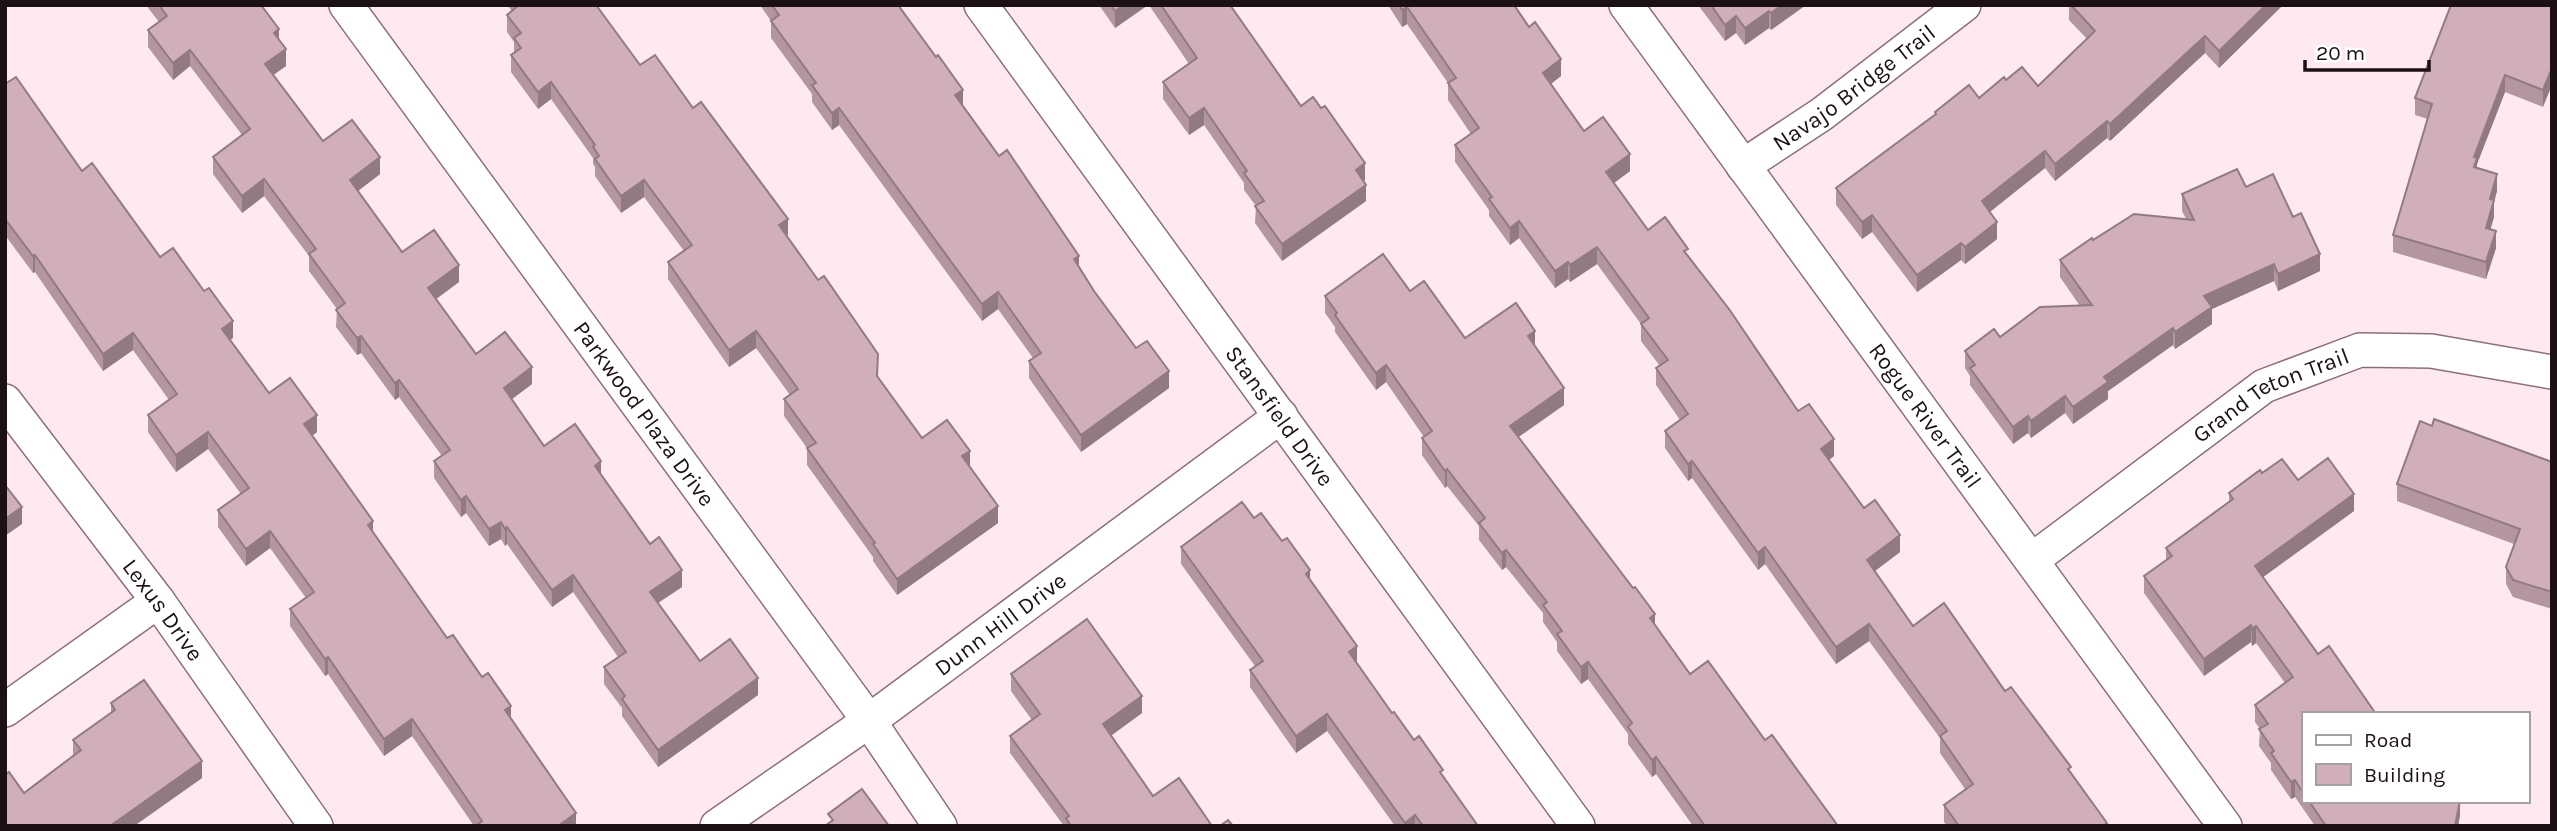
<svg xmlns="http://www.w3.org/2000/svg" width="2557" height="831" font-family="Karla,sans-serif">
<rect width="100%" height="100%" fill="#fee9ef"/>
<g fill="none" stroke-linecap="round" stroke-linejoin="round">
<g stroke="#8d6f78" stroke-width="36">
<g id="minor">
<path id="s1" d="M346,5L869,721L940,826"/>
<path id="s2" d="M981,5L1578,826"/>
<path id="s3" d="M1626,5L2225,826"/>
<path id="s4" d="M1743,166L1822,114L1964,5"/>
<path id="s5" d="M5,401L158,601L316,826"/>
<path id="s6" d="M2032,560L2264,386L2360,350L2431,351L2552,372"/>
<path d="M5,710L158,601"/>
<path id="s7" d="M717,826L869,721L1281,416"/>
</g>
</g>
<use href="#minor" stroke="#fff" stroke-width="33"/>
</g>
<g fill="#b3969f">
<path d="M146,5H261L279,39L286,66L273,75L323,141L380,174L358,191L402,252L459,282L436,299L476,354L532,384L512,399L544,446L601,474L650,544L682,587L658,603L700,661L758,695L658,767L622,716V708L604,684V667L618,657L573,592L552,607L507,544L505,546L501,539L489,546L466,513L461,517L434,478V461L442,456L399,397L395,400L361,353L357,355L336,327L337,309L309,271V256L264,196L242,213L213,174V157L242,135L190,66L173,80L148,47V30L159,22Z"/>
<path d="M507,5H596L640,65L693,108L787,237L878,377L922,438L970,468L998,523L897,595L873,561V557L807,465V448L784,416V399L790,395L756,348L729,367L668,279V262L684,251L644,197L621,213L595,176V167L593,164V158L551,99L538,109L511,72V55L514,53V42L507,32V15L512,11Z"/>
<path d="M760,5H898L963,105L1079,267L1094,291L1136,348L1169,388L1081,452L1029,378V361L1033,358L998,309L982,321L839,125L832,130L812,102V94L771,38V21Z"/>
<path d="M1099,5H1148L1115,28Z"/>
<path d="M1149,5H1230L1301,106L1365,180L1364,181L1366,201L1282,261L1255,223L1256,206L1244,190V183L1204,125L1189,135L1163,99V82L1189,64Z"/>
<path d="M1388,5H1514L1561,76L1551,84L1584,131L1630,171L1614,183L1648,230L1688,255L1798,411L1834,456L1829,460L1864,508L1900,552L1875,571L1913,626L2005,691L2071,773L2107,826H1947L1944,822V805L1965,789L1940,753V738L1869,641L1836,664L1765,564L1758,570L1692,478L1688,481L1665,448V431L1680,420L1656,385V368L1660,366L1641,341V324L1597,264L1570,282L1568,279L1555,288L1519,238L1510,245L1489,216V210L1455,162V145L1471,134L1448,100V83L1407,24L1402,27Z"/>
<path d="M1698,5H1806L1771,30L1769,28L1745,45L1736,33L1725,41Z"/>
<path d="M2069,5H2283L2219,68L2205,53L2110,141L2107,138L2055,181L2045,168L1990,212L1997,239L1965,264L1961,260L1917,292L1872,232L1862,239L1836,205V188L1935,115V112L1979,98L2006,80L2038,86L2087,39L2069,20Z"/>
<path d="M2552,5L2543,107L2505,92L2477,164V167L2497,191L2494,202V217L2490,229L2496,248L2486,279L2393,252V235L2428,119L2415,115V98Z"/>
<path d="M5,84L82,171L233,338L230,340L269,393L317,432L312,436L373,533L447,638L511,718L576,826H474L412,736L384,756L328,674L325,676L290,626V609L306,598L270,548L246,566L218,527V510L241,494L208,449L176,472L148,432V415L169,400L133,350L103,371L35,272L33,273L5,235Z"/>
<path d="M2246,187L2293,217L2320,271L2278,291L2274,281L2212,309V324L2175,349L2173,345L2108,391V399L2073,424L2065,413L2031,438L2028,433L2013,444L1970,385V376L1965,368V351L2080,306L2060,277V260L2093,240L2186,219L2182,211V194Z"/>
<path d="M1410,291L1465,338L1535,347L1564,405L1518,437L1690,674L1765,740L1838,826H1693L1656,774L1652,777L1628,744V734L1588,679L1581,684L1557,651V642L1543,622V613L1506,567L1502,570L1479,540V526L1447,486L1445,488L1422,455V438L1424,437L1386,382L1376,390L1335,332V327L1325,313V296Z"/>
<path d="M2432,426L2552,462V609L2513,597L2506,584V567L2514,544L2397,501V484Z"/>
<path d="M2262,473L2298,480L2354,511L2263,577L2318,654L2303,714V801H2460V815L2458,826H2315L2295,797L2291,799L2271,770V763L2259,746L2260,729L2255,722V705L2285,683L2256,643L2252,646L2251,642L2204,676L2144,593V576L2166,560V548L2229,503V493Z"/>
<path d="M1254,518L1282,541L1310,580L1357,663L1392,713L1443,776L1478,826H1395L1327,731L1296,753L1250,687V670L1255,666L1181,564V547Z"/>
<path d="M1011,674L1142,713L1111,736L1153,796L1212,826H1064L1010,753V736L1032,720L1011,691Z"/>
<path d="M111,703L202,778L134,826H5L24,793L73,756V740L111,714Z"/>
</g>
<g fill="#927a82">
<path d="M1124,5H1148L1115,28V11Z"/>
<path d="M1782,5H1806L1771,30V13Z"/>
<path d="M2266,5H2283L2219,68V51Z"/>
<path d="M1407,7V24L1402,27V10Z"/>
<path d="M1769,11V28L1745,45V28Z"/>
<path d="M1736,16V33L1725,41V25Z"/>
<path d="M279,29V46L274,33Z"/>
<path d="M2205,36V53L2110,141V124Z"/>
<path d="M286,49V66L265,81V64Z"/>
<path d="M190,50V66L173,80V63Z"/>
<path d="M1561,59V76L1543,90V73Z"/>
<path d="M2552,68V85L2543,107V90Z"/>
<path d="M2505,75V92L2477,164V175L2474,183V157Z"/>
<path d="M551,82V99L538,109V92Z"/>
<path d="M963,90V107L955,95Z"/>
<path d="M839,108V125L832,130V113Z"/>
<path d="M1204,108V125L1189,135V118Z"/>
<path d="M2107,121V138L2055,181V164Z"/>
<path d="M2045,151V168L1982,218V201Z"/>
<path d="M1630,154V171L1606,189V172Z"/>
<path d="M380,157V174L350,197V180Z"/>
<path d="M1365,163V180L1356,187V170Z"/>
<path d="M2497,174V191L2494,202V217L2486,245V228L2490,199Z"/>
<path d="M264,179V196L242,213V196Z"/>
<path d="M644,180V197L621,213V196Z"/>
<path d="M1366,185V201L1282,261V244Z"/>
<path d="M1872,215V232L1862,239V222Z"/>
<path d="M788,219V236L779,225Z"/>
<path d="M1519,221V238L1510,245V228Z"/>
<path d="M1997,222V239L1965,264V247Z"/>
<path d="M2496,231V248L2486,279V262Z"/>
<path d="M1961,243V260L1917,292V275Z"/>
<path d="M1597,247V264L1570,282V265Z"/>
<path d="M2320,254V271L2278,291V274Z"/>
<path d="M35,255V272L33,273V256Z"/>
<path d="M1079,256V273L1074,259Z"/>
<path d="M1568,262V279L1555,288V271Z"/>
<path d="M2274,264V281L2212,309V324L2175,349V332L2204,296Z"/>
<path d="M459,265V282L428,305V288Z"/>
<path d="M998,292V309L982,321V304Z"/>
<path d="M233,321V338L222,346V329Z"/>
<path d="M2173,328V345L2108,391V399L2073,424V407L2104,377Z"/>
<path d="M756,331V348L729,367V350Z"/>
<path d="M1535,331V348L1528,336Z"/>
<path d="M133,333V350L103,371V354Z"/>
<path d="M361,336V353L357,355V338Z"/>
<path d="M1386,365V382L1376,390V373Z"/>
<path d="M532,367V384L504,405V388Z"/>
<path d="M1169,371V388L1081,452V435Z"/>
<path d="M399,380V397L395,400V383Z"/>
<path d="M1564,388V405L1510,443V426Z"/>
<path d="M2065,396V413L2031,438V421Z"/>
<path d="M317,415V432L304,441V424Z"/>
<path d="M2028,416V433L2013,444V427Z"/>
<path d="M208,432V449L176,472V455Z"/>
<path d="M1834,439V456L1821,466V449Z"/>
<path d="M970,451V468L962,456Z"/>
<path d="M601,461V478L595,466Z"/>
<path d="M1692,461V478L1688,481V464Z"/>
<path d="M1447,469V486L1445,488V471Z"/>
<path d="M2354,494V511L2255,583V566Z"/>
<path d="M466,496V513L461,517V500Z"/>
<path d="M998,506V523L897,595V579Z"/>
<path d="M22,507V524L5,536V519Z"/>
<path d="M373,521V538L368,525Z"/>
<path d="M501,522V539L489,546V529Z"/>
<path d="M507,527V544L505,546V529Z"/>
<path d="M270,531V548L246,566V549Z"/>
<path d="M1900,535V552L1867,577V560Z"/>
<path d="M1765,547V564L1758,570V553Z"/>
<path d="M1506,550V567L1502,570V553Z"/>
<path d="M682,570V587L650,608V592Z"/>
<path d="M1310,570V587L1306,574Z"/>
<path d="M573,575V592L552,607V590Z"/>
<path d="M1655,614V631L1650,618Z"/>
<path d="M1869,624V641L1836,664V647Z"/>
<path d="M2251,625V642L2204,676V659Z"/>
<path d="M2256,626V643L2252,646V629Z"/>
<path d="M1357,646V663L1349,652Z"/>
<path d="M328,657V674L325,676V659Z"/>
<path d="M1588,662V679L1581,684V667Z"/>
<path d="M758,678V695L658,767V750Z"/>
<path d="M1142,696V713L1103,741V724Z"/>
<path d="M511,706V723L505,710Z"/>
<path d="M1327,714V731L1296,753V736Z"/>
<path d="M412,719V736L384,756V739Z"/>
<path d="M1656,757V774L1652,777V760Z"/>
<path d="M202,761V778L134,826H110Z"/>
<path d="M2295,780V797L2291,799V782Z"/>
<path d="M2460,801V815L2458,826H2455Z"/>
<path d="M576,813V826H558Z"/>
<path d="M1415,815V826H1405V823Z"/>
</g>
<g fill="#d0afb9" stroke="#927a82" stroke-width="2">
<path d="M159,5H261L279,29L274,33L286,49L265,64L323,141L352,120L380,157L350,180L402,252L434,230L459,265L428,288L476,354L505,332L532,367L504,388L544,446L575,424L601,461L595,466L650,544L659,537L682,570L650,592L700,661L730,639L758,678L658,750L622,699L625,696L604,667L626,652L573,575L552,590L507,527L505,529L501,522L489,529L466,496L461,500L434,461L450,450L399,380L395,383L361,336L357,338L336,310L345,303L309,254L316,249L264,179L242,196L213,157L250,129L190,50L173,63L148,30L167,16Z"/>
<path d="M519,5H596L640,65L655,55L693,108L701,102L788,219L779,225L818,280L824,276L878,354L877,376L922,438L947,420L970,451L962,456L998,506L897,579L873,544L875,543L807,448L816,443L784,399L798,389L756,331L729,350L668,262L692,245L644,180L621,196L595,159L599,156L593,147L595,145L551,82L538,92L511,55L521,48L514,38L521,33L507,15Z"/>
<path d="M772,5H898L936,57L938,55L963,90L955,95L999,156L1007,150L1079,256L1074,259L1094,291L1136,348L1147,341L1169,371L1081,435L1029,361L1041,353L998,292L982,304L839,108L832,113L812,85L816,83L771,21L779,15Z"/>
<path d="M1111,5H1124L1115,11Z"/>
<path d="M1161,5H1230L1301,106L1313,97L1321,108L1325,106L1365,163L1356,170L1366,185L1282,244L1255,206L1264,201L1244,173L1247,171L1204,108L1189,118L1163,82L1197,58Z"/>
<path d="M1399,5H1514L1529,27L1535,22L1561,59L1543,73L1584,131L1603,117L1630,154L1606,172L1648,230L1665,217L1688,249L1684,251L1729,309L1798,411L1809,404L1834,439L1821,449L1864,508L1875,500L1900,535L1867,560L1913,626L1944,603L2005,691L2011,687L2071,767L2068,769L2107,823L2103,826H1990V825L1988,826H1959L1944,805L1973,784L1940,736L1947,731L1869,624L1836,647L1765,547L1758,553L1692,461L1688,464L1665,431L1688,414L1656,368L1668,360L1641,324L1649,318L1597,247L1570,265L1568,262L1555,271L1519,221L1510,228L1489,199L1492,197L1455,145L1479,128L1448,83L1456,78L1407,7L1402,10Z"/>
<path d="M1711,5H1782L1771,13L1769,11L1745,28L1736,16L1725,25Z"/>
<path d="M2071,5H2266L2219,51L2205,36L2110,124L2107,121L2055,164L2045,151L1982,201L1997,222L1965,247L1961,243L1917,275L1872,215L1862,222L1836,188L1936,114L1935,112L1969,85L1979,98L2004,77L2006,80L2022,67L2038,86L2095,31Z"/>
<path d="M2451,5H2552V68L2543,90L2505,75L2474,157L2477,158L2474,167L2497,174L2490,199L2494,200L2486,228L2496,231L2486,262L2393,235L2432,104L2415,98Z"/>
<path d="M16,77L82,171L92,163L160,257L173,248L204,291L209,288L233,321L222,329L269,393L290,378L317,415L304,424L373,521L368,525L447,638L453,635L482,677L488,673L511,706L505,710L576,813L558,826H476L482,821L412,719L384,739L328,657L325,659L290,609L314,592L270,531L246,549L218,510L249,488L208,432L176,455L148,415L177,394L133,333L103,354L35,255L33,256L5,219V84Z"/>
<path d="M2237,169L2246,187L2273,174L2293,217L2301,213L2320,254L2278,274L2274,264L2204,296L2212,307L2175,332L2173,328L2104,377L2108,382L2073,407L2065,396L2031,421L2028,416L2013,427L1970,368L1975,365L1965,351L1994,329L2000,337L2040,307L2092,305L2060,260L2092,238L2093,240L2134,214L2194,220L2182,194Z"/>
<path d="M1383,254L1410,291L1424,281L1465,338L1516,303L1535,331L1528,336L1564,388L1510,426L1633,588L1635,587L1655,614L1650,618L1690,674L1708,661L1765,740L1772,735L1838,826H1705L1656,757L1652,760L1628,727L1632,723L1588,662L1581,667L1557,634L1562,631L1543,605L1547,602L1506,550L1502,553L1479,523L1485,518L1447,469L1445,471L1422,438L1432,431L1386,365L1376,373L1335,315L1337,313L1325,296Z"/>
<path d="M2434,419L2552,462V592L2513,580L2506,567L2520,529L2397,484L2420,421L2432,426Z"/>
<path d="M2328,458L2354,494L2255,566L2318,654L2329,646L2376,714H2303V793L2295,780L2291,782L2271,753L2274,751L2259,729L2268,724L2255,705L2293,677L2256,626L2252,629L2251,625L2204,659L2144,576L2172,556L2166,548L2233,499L2229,493L2260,470L2262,473L2282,459L2298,480Z"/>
<path d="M5,485L22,507L5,519Z"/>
<path d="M1242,502L1254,518L1261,513L1282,541L1287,538L1310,570L1306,574L1357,646L1349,652L1392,713L1394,712L1414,740L1419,736L1443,770L1440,772L1478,826H1423L1415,815L1405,823L1327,714L1296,736L1250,670L1263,661L1181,547Z"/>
<path d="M1087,619L1142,696L1103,724L1153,796L1179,778L1212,826H1071L1066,818L1069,816L1010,736L1040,714L1011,674Z"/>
<path d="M144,680L202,761L110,826H5V775L9,772L24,793L81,750L73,740L115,710L111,703Z"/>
<path d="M862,789L889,826H825L833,820L828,814Z"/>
<path d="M2309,801H2460L2455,826H2326Z"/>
<path d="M1228,820L1233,826H1220Z"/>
</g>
<g text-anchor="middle" stroke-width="6" stroke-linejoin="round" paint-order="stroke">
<g font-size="23" fill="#1c1014" stroke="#fff">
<text dy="8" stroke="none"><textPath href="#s4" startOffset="136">Navajo Bridge Trail</textPath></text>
<text dy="8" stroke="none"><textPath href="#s6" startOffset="292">Grand Teton Trail</textPath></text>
<text dy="8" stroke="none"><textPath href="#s1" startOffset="506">Parkwood Plaza Drive</textPath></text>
<text dy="8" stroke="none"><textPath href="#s2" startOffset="508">Stansfield Drive</textPath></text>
<text dy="8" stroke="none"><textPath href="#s3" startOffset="508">Rogue River Trail</textPath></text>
<text dy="8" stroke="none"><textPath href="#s5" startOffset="262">Lexus Drive</textPath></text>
<text dy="8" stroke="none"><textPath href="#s7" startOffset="348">Dunn Hill Drive</textPath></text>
</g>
</g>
<rect width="2557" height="831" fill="none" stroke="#1c1014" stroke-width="14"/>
<rect x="2302" y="712" width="228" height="91" fill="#ffffff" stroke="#a49fa1" stroke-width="2"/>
<rect x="2316" y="735" width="35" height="10" fill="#ffffff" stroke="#a49fa1" stroke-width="2"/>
<text x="2364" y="747" font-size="21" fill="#1c1014">Road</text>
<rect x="2316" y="764" width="35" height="21" fill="#d0afb9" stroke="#a49fa1" stroke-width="2"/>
<text x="2364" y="782" font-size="21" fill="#1c1014">Building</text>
<path d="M2305 60v10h124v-10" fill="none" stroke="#1c1014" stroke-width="3.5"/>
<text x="2316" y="60" font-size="21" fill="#1c1014" stroke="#ffffff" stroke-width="5" paint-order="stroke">20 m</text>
</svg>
